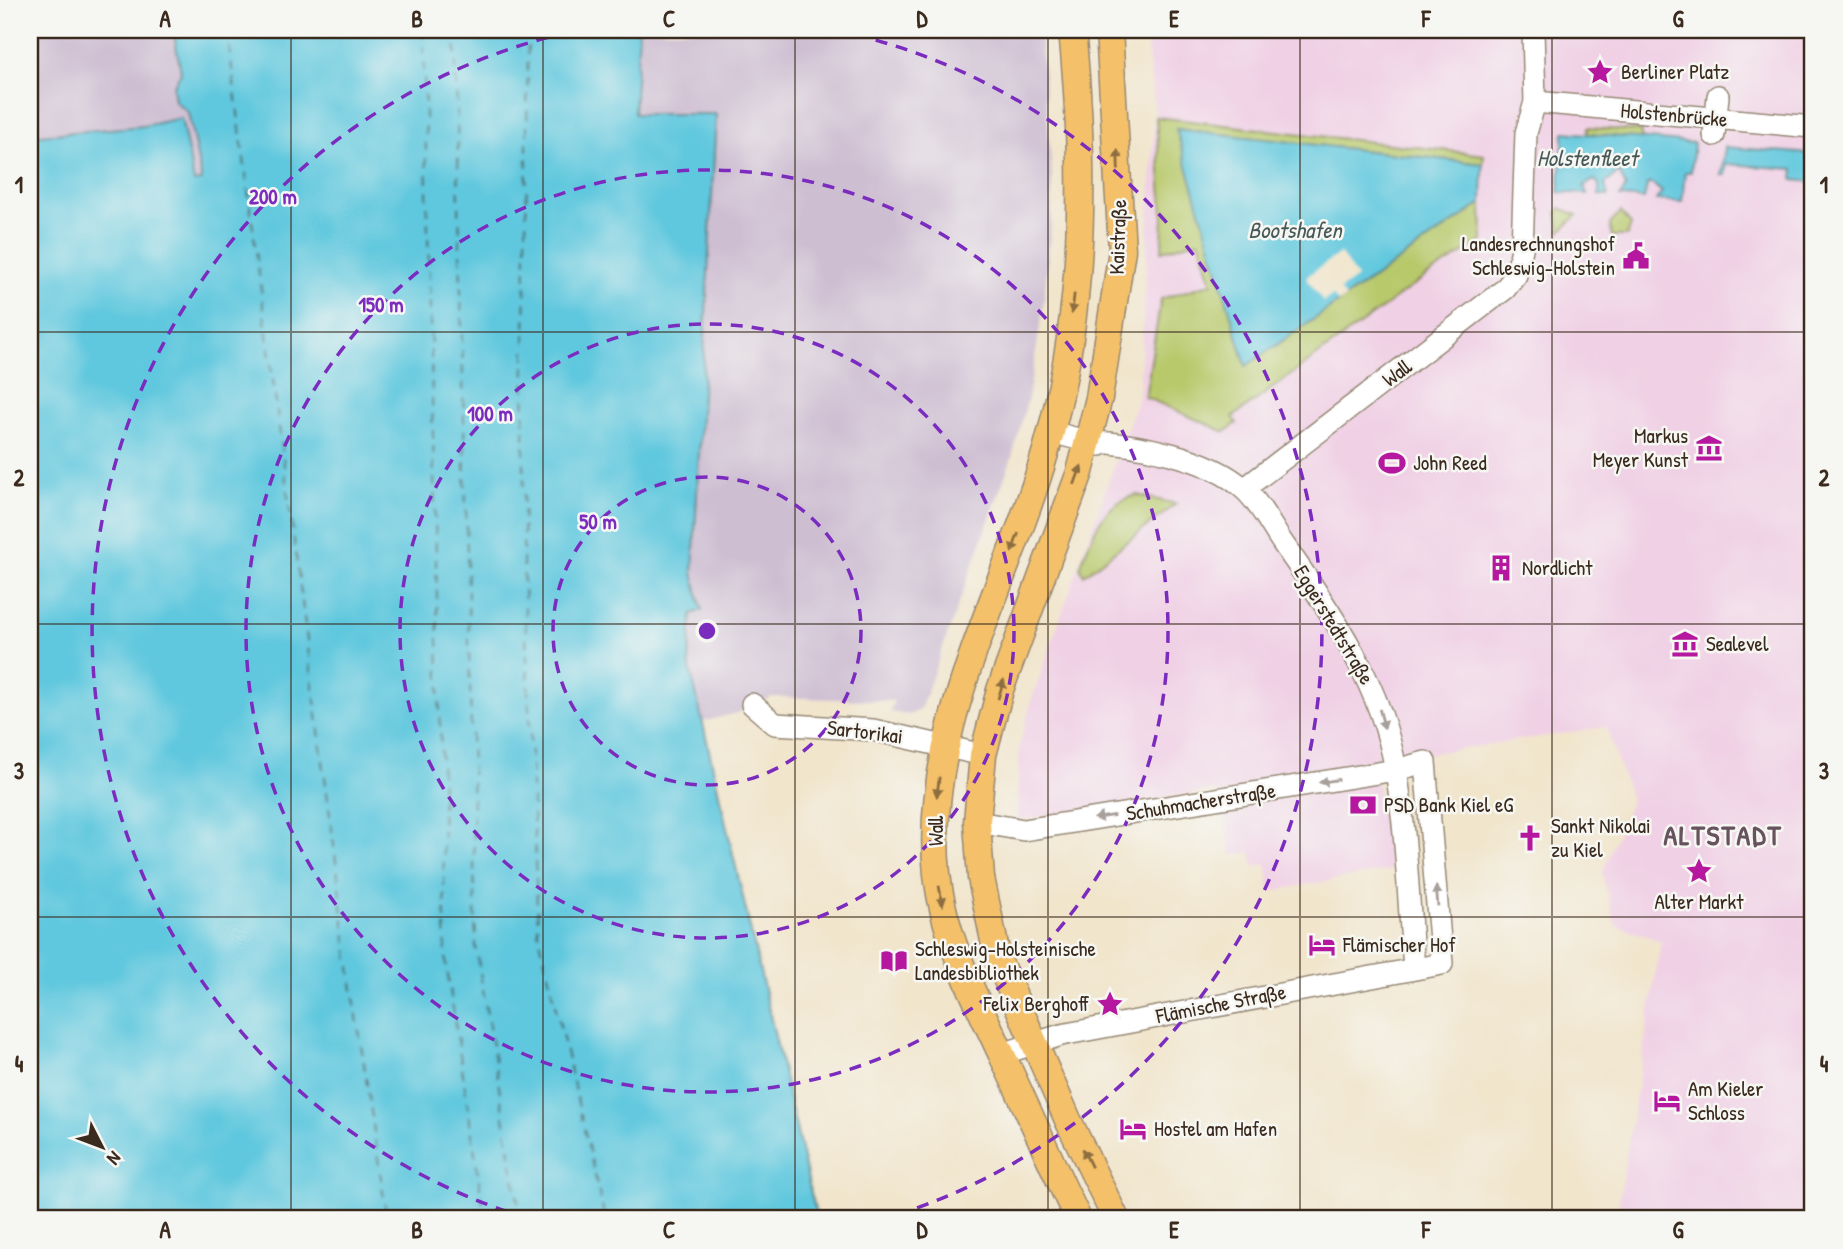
<svg xmlns="http://www.w3.org/2000/svg" width="1843" height="1249" font-family="'Patrick Hand',sans-serif">
<rect width="100%" height="100%" fill="#f6f6f2"/>
<filter id="ink" filterUnits="userSpaceOnUse"><feTurbulence type="fractalNoise" baseFrequency=".0143" numOctaves="2"/><feDisplacementMap in="SourceGraphic" scale="14" xChannelSelector="R" yChannelSelector="G"/><feConvolveMatrix kernelMatrix="1 2 1 2 8 2 1 2 1" color-interpolation-filters="sRGB"/></filter>
<filter id="wash" filterUnits="userSpaceOnUse"><feTurbulence type="fractalNoise" baseFrequency=".00686" numOctaves="4" result="noise"/><feDisplacementMap in="SourceGraphic" scale="28" xChannelSelector="R" yChannelSelector="G"/><feGaussianBlur stdDeviation="1.57" result="paint"/><feColorMatrix in="noise" values="0 0 0 0 0 0 0 0 0 0 0 0 0 0 0 0 0 1.4 0 .05"/><feComposite in="paint" operator="in"/></filter>
<g filter="url(#wash)">
<rect width="100%" height="100%" fill="#f1e5cc"/>
<path fill="#f0d0e5" d="M1145,30H1813V1219H1616L1661,941L1615,925L1602,873L1631,801L1606,727L1433,753L1373,758L1391,870L1270,891L1266,864L1254,866L1251,852L1231,855L1224,812L1216,790L1017,820L1019,747L1032,698L1139,395L1155,110Z"/>
<g fill="#cebed2">
<path d="M30,30H173L181,72L173,87L175,101L188,111L202,181L194,183L180,118L143,126L30,136Z"/>
<path d="M639,30H1040L1052,174V218L1043,309L1028,398L1012,457L920,710L909,715L890,712L894,701L772,697L740,712L702,722L689,663L692,614L701,610L693,573L634,114Z"/>
</g>
<g fill="#b8c96c" stroke="#7a7a45" stroke-width="2">
<path d="M1156,117L1484,155L1483,164L1177,129L1246,366L1482,203L1483,241L1425,277L1233,417L1237,423L1225,432L1145,397L1161,299L1212,283L1199,240L1162,251L1163,212Z"/>
<path d="M1588,128L1642,131L1641,139L1587,134Z"/>
<path d="M1560,208L1577,215L1560,232L1557,213Z"/>
<path d="M1621,212L1631,225L1627,236H1612L1610,224Z"/>
<path d="M1137,495L1176,504L1084,575L1080,567C1092,536 1101,503 1137,495Z"/>
</g>
<g fill="#61c8de" stroke="#4e797e" stroke-width="2">
<path d="M173,30H639L634,114H716L693,573L702,610L692,614L689,663L817,1219H30V136L143,126L181,118L194,182L202,181L188,112L175,101L173,87L181,72Z"/>
<path d="M1176,129L1483,164L1482,203L1246,366Z"/>
<path d="M1564,132L1694,143L1691,172H1685L1682,202L1656,200L1662,192L1651,183L1647,185L1644,199L1620,197L1626,187L1619,172L1605,184L1608,196L1599,195V184L1594,180L1584,186L1587,194L1559,192Z"/>
<path d="M1725,147L1813,154V182L1793,180L1794,169L1726,164L1725,175H1721Z"/>
</g>
<path fill="#f1e5cc" d="M1340,253L1357,278L1340,290L1346,298L1338,303L1333,295L1323,302L1306,277Z"/>
<g fill="none" stroke-linecap="round" stroke-linejoin="round">
<g stroke="#465958" stroke-width="2" stroke-dasharray="9 7" stroke-linecap="butt">
<path d="M227,30L352,983L387,1219"/>
<path d="M423,30L446,963L485,1219"/>
<path d="M455,30L476,948L521,1219"/>
<path d="M528,30L523,561L538,931L605,1219"/>
</g>
</g>
</g>
<g filter="url(#ink)">
<g fill="none" stroke-linecap="round" stroke-linejoin="round">
<g stroke="#968875" stroke-width="24">
<g id="minor">
<path d="M1535,102L1813,127"/>
<path d="M1714,135L1718,96"/>
<path d="M1051,432L1101,445"/>
<path d="M1089,442C1135,443 1209,457 1244,489C1260,503 1272,528 1284,545C1333,615 1382,686 1396,771C1407,835 1408,902 1414,967"/>
<path d="M1244,489L1505,289L1516,275L1522,249L1526,133L1535,102L1533,30"/>
<path d="M752,704L775,724L873,730L983,755"/>
<path d="M977,822L1024,830L1396,770L1425,762L1442,964L1061,1035L1002,1054"/>
</g>
</g>
<g stroke="#968875" stroke-width="29">
<g id="major">
<path d="M1072,30C1085,164 1086,300 1051,432C1014,576 921,723 937,874C944,939 975,997 1002,1055C1028,1110 1052,1165 1078,1219"/>
<path d="M1109,30L1122,250L1099,398L1080,472L1000,690L983,755L977,822L981,878L998,960L1068,1120L1116,1219"/>
</g>
</g>
<use href="#minor" stroke="#fff" stroke-width="21"/>
<use href="#major" stroke="#f4c16a" stroke-width="26"/>
</g>
<defs><path id="oneway-solid" d="M-6-.8H1V-3.2L6.5 0L1 3.2V.8H-6Z" transform="scale(1.75)"/></defs>
<g fill="#8e6e40">
<use href="#oneway-solid" transform="translate(1118 160) rotate(-92)"/>
<use href="#oneway-solid" transform="translate(1073 304) rotate(97)"/>
<use href="#oneway-solid" transform="translate(1078 475) rotate(-70)"/>
<use href="#oneway-solid" transform="translate(1015 543) rotate(110)"/>
<use href="#oneway-solid" transform="translate(1001 689) rotate(-73)"/>
<use href="#oneway-solid" transform="translate(938 787) rotate(97)"/>
<use href="#oneway-solid" transform="translate(941 896) rotate(79)"/>
<use href="#oneway-solid" transform="translate(1087 1158) rotate(-116)"/>
</g>
<g fill="#a79f9a">
<use href="#oneway-solid" transform="translate(1382 719) rotate(75)"/>
<use href="#oneway-solid" transform="translate(1329 781) rotate(171)"/>
<use href="#oneway-solid" transform="translate(1104 817) rotate(171)"/>
<use href="#oneway-solid" transform="translate(1437 896) rotate(-95)"/>
</g>
</g>
<path fill="none" stroke="#3b2a1e" stroke-width="2" stroke-opacity="0.55" d="M291,30V1219M543,30V1219M795,30V1219M1048,30V1219M1300,30V1219M1552,30V1219M30,332H1813M30,624H1813M30,917H1813"/>
<g fill="none" stroke="#7b2cbf" stroke-width="3.5" stroke-dasharray="12 9">
<circle cx="707" cy="631" r="154"/>
<circle cx="707" cy="631" r="307"/>
<circle cx="707" cy="631" r="461"/>
<path d="M527 1218A614 614 0 0 1 579 30M835 30A614 614 0 0 1 887 1218"/>
</g>
<defs>
<g id="sight-bare" transform="scale(2.1)"><path d="M0-6L1.8-2.2L6-1.7L2.9 1.2L3.7 5.4L0 3.3L-3.7 5.4L-2.9 1.2L-6-1.7L-1.8-2.2Z" fill="#b5179e" stroke="#f6f6f2" stroke-width="2.5" paint-order="stroke"/></g>
<g id="civic-bare" transform="scale(2.1)"><path d="M-.6-6.5H3V-4.5H.6V-3L4-1V1h2V6H-6V1h2V-1L-.6-3ZM-1.2 2.5V6h2.4V2.5Z" fill="#b5179e" stroke="#f6f6f2" stroke-width="2.5" paint-order="stroke"/></g>
<g id="museum-bare" transform="scale(2.1)"><path d="M0-6L6-3V-2H-6V-3ZM-5-1h2V3h-2ZM-1-1h2V3h-2ZM3-1h2V3H3ZM-6 4H6V6H-6Z" fill="#b5179e" stroke="#f6f6f2" stroke-width="2.5" paint-order="stroke"/></g>
<g id="stadium-bare" transform="scale(2.1)"><path d="M0-5a6.5 5 0 1 0 0 10a6.5 5 0 1 0 0-10ZM-3.5-1.8h7v3.6h-7Z" fill="#b5179e" stroke="#f6f6f2" stroke-width="2.5" paint-order="stroke"/></g>
<g id="building-bare" transform="scale(2.1)"><path d="M-4-6H4V6H1V3H-1V6H-4ZM-2.5-4.3h1.7v1.8h-1.7ZM.8-4.3h1.7v1.8H.8ZM-2.5-1h1.7V.8h-1.7ZM.8-1h1.7V.8H.8Z" fill="#b5179e" stroke="#f6f6f2" stroke-width="2.5" paint-order="stroke"/></g>
<g id="bank-bare" transform="scale(2.1)"><path d="M-6-4H6V4H-6ZM0-2.3a2.3 2.3 0 1 0 0 4.6a2.3 2.3 0 1 0 0-4.6Z" fill="#b5179e" stroke="#f6f6f2" stroke-width="2.5" paint-order="stroke"/></g>
<g id="church-bare" transform="scale(2.1)"><path d="M-1.2-6h2.4v3.5h3.3v2.4h-3.3V6h-2.4V-.1h-3.3v-2.4h3.3Z" fill="#b5179e" stroke="#f6f6f2" stroke-width="2.5" paint-order="stroke"/></g>
<g id="hotel-bare" transform="scale(2.1)"><path d="M-6-4.5h1.5V1H6V5H4.5V3h-9V5H-6ZM-4 0a1.8 1.8 0 1 1 3.6 0ZM.5 0V-2.5h3Q6-2.5 6 0Z" fill="#b5179e" stroke="#f6f6f2" stroke-width="2.5" paint-order="stroke"/></g>
<g id="library-bare" transform="scale(2.1)"><path d="M-6-4Q-3-5.5-.7-3.5V5Q-3 3-6 4ZM6-4Q3-5.5 .7-3.5V5Q3 3 6 4Z" fill="#b5179e" stroke="#f6f6f2" stroke-width="2.5" paint-order="stroke"/></g>
</defs>
<g fill-rule="evenodd">
<use href="#sight-bare" x="1600" y="72"/>
<use href="#civic-bare" x="1636" y="256"/>
<use href="#museum-bare" x="1709" y="448"/>
<use href="#stadium-bare" x="1392" y="463"/>
<use href="#building-bare" x="1501" y="568"/>
<use href="#museum-bare" x="1685" y="644"/>
<use href="#bank-bare" x="1363" y="805"/>
<use href="#church-bare" x="1530" y="838"/>
<use href="#sight-bare" x="1699" y="871"/>
<use href="#hotel-bare" x="1322" y="945"/>
<use href="#library-bare" x="894" y="961"/>
<use href="#sight-bare" x="1110" y="1004"/>
<use href="#hotel-bare" x="1667" y="1101"/>
<use href="#hotel-bare" x="1133" y="1129"/>
</g>
<g text-anchor="middle" stroke-width="5" stroke-linejoin="round" paint-order="stroke">
<g font-size="21" fill="#3b2a1e" stroke="#f6f6f2" text-anchor="start">
<text x="1621" y="79">Berliner Platz</text>
<text x="1615" y="251" text-anchor="end">Landesrechnungshof<tspan x="1615" dy="24">Schleswig-Holstein</tspan></text>
<text x="1688" y="443" text-anchor="end">Markus<tspan x="1688" dy="24">Meyer Kunst</tspan></text>
<text x="1413" y="470">John Reed</text>
<text x="1522" y="575">Nordlicht</text>
<text x="1706" y="651">Sealevel</text>
<text x="1384" y="812">PSD Bank Kiel eG</text>
<text x="1551" y="833">Sankt Nikolai<tspan x="1551" dy="24">zu Kiel</tspan></text>
<text x="1699" y="909" text-anchor="middle">Alter Markt</text>
<text x="1343" y="952">Flämischer Hof</text>
<text x="915" y="956">Schleswig-Holsteinische<tspan x="915" dy="24">Landesbibliothek</tspan></text>
<text x="1089" y="1011" text-anchor="end">Felix Berghoff</text>
<text x="1688" y="1096">Am Kieler<tspan x="1688" dy="24">Schloss</tspan></text>
<text x="1154" y="1136">Hostel am Hafen</text>
</g>
<g font-size="21" fill="#3b2a1e" stroke="#f6f6f2">
<text transform="translate(1674 115) rotate(5)" y="7">Holstenbrücke</text>
<text transform="translate(1118 237) rotate(-88)" y="7">Kaistraße</text>
<text transform="translate(1397 373) rotate(-37)" y="7">Wall</text>
<text transform="translate(1334 625) rotate(59)" y="7">Eggerstedtstraße</text>
<text transform="translate(865 732) rotate(7)" y="7">Sartorikai</text>
<text transform="translate(1201 802) rotate(-9)" y="7">Schuhmacherstraße</text>
<text transform="translate(936 831) rotate(-90)" y="7">Wall</text>
<text transform="translate(1221 1004) rotate(-11)" y="7">Flämische Straße</text>
</g>
<g font-size="23" font-style="italic" fill="#465958" stroke="#f6f6f2">
<text x="1587" y="166">Holstenfleet</text>
<text x="1295" y="238">Bootshafen</text>
</g>
<g font-size="28" font-weight="bold" letter-spacing="2" fill="#66535e" stroke="#f6f6f2">
<text x="1723" y="845">ALTSTADT</text>
</g>
</g>
<circle cx="707" cy="631" r="10" fill="#7b2cbf" stroke="#f6f6f2" stroke-width="3.5"/>
<g font-size="21" text-anchor="middle" font-weight="bold" fill="#7b2cbf" stroke="#f6f6f2" stroke-width="5" stroke-linejoin="round" paint-order="stroke">
<text x="273" y="204">200 m</text>
<text x="381" y="312">150 m</text>
<text x="490" y="421">100 m</text>
<text x="598" y="529">50 m</text>
</g>
<rect width="1843" height="1249" fill="none" stroke="#f6f6f2" stroke-width="77"/>
<g transform="translate(102 1147) rotate(132)" stroke="#f6f6f2" stroke-width="5" paint-order="stroke">
<path d="M0-5L12 26L0 18L-12 26Z" fill="#3b2a1e"/>
<text y="-10" font-size="19" font-weight="bold" text-anchor="middle" fill="#3b2a1e">N</text>
</g>
<rect x="38" y="38" width="1766" height="1172" fill="none" stroke="#3b2a1e" stroke-width="2.5"/>
<g font-size="23" text-anchor="middle" font-weight="bold" fill="#3b2a1e">
<text x="165" y="27">A</text>
<text x="417" y="27">B</text>
<text x="669" y="27">C</text>
<text x="922" y="27">D</text>
<text x="1174" y="27">E</text>
<text x="1426" y="27">F</text>
<text x="1678" y="27">G</text>
<text x="19" y="193">1</text>
<text x="1824" y="193">1</text>
<text x="19" y="486">2</text>
<text x="1824" y="486">2</text>
<text x="19" y="779">3</text>
<text x="1824" y="779">3</text>
<text x="19" y="1072">4</text>
<text x="1824" y="1072">4</text>
<text x="165" y="1238">A</text>
<text x="417" y="1238">B</text>
<text x="669" y="1238">C</text>
<text x="922" y="1238">D</text>
<text x="1174" y="1238">E</text>
<text x="1426" y="1238">F</text>
<text x="1678" y="1238">G</text>
</g>
</svg>
